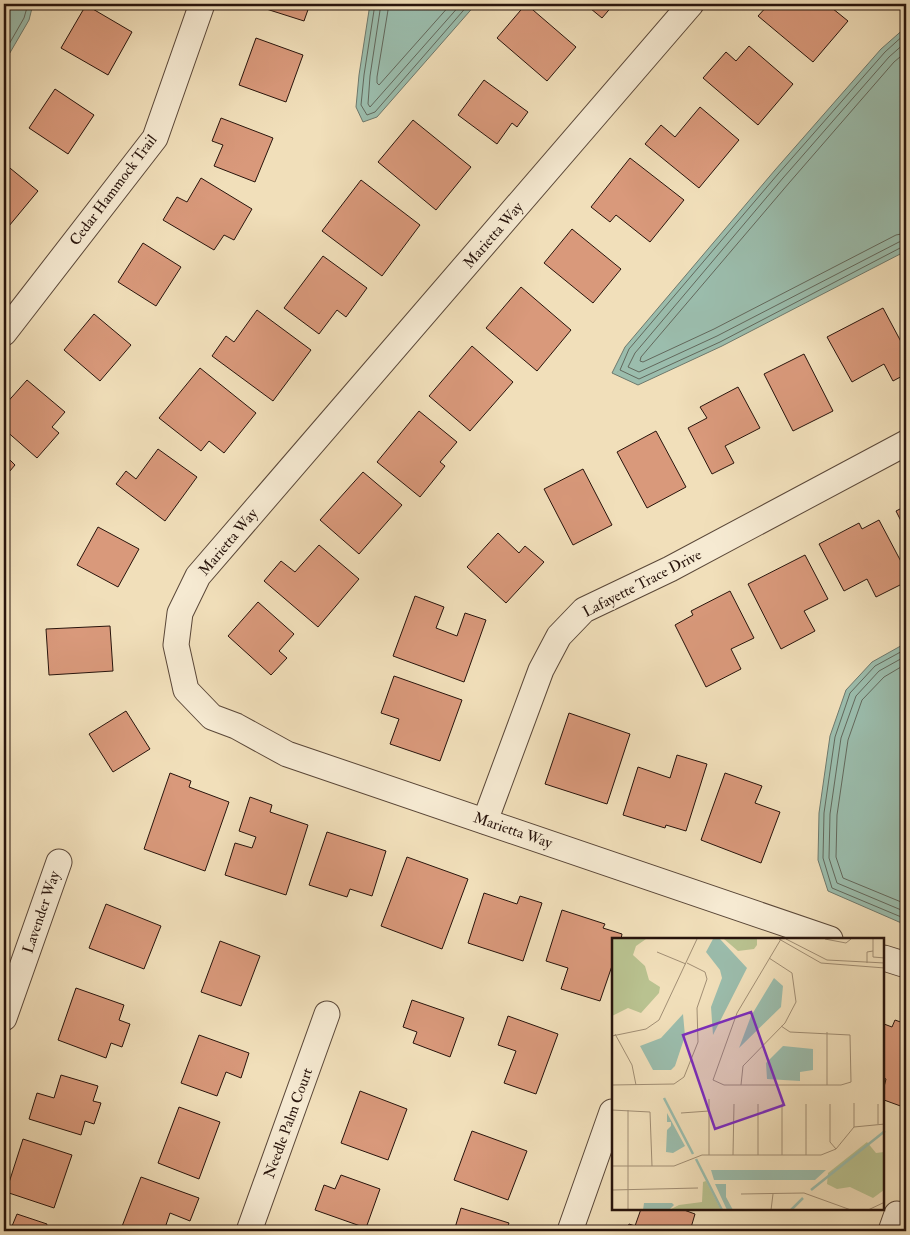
<svg xmlns="http://www.w3.org/2000/svg" width="910" height="1235" font-family="'IM FELL Double Pica',serif">
<rect width="100%" height="100%" fill="#f1dfba"/>
<filter id="stains"><feTurbulence type="fractalNoise" baseFrequency=".004" numOctaves="4"/><feColorMatrix values="0 0 0 0 .2 0 0 0 0 .09 0 0 0 0 .02 0 0 0 .5 -.17"/></filter>
<radialGradient id="worn" r=".72"><stop offset=".6" stop-color="#630" stop-opacity="0"/><stop offset="1" stop-color="#630" stop-opacity=".3"/></radialGradient>
<g fill="#9bbdad" stroke="#6d796d">
<path d="M4,4H33L29,20L4,63Z"/>
<path d="M370,4H476L377,117L363,122L356,107L359,75Z"/>
<path d="M906,27V251L722,346L638,385L612,373L625,347L775,170L881,49Z"/>
<path d="M906,643V925L828,891L818,860L819,813L830,736L846,690L872,662Z"/>
</g>
<g fill="none" stroke-linecap="round" stroke-linejoin="round">
<g stroke="#62685c" stroke-width="1">
<path d="M375,4L364,75L361,105L367,115L375,112L469,4"/>
<path d="M381,4L370,76L368,104L370,107L461,4"/>
<path d="M389,4L377,77V83L379,85L451,4"/>
<path d="M906,33L885,52L778,174L629,349L620,370L639,379L720,342L902,247H906"/>
<path d="M906,42L889,57L783,178L635,353L628,367L639,372L717,336L899,242L906,240"/>
<path d="M906,52L894,62L789,183L641,357L640,361L643,362L714,329L896,235L906,233"/>
<path d="M4,53L24,18L28,4"/>
<path d="M906,649L875,666L850,693L835,737L824,813L823,858L832,888L906,919"/>
<path d="M906,656L879,671L856,696L841,738L830,814L829,858L837,883L906,912"/>
<path d="M906,664L884,677L862,700L848,740L837,815L836,857L843,878L906,904"/>
</g>
</g>
<g fill="#d9997b" stroke="#28140c">
<path d="M261,4H310L304,21L260,7Z"/>
<path d="M526,4L576,47L547,81L497,38Z"/>
<path d="M585,4H614L602,18Z"/>
<path d="M769,4H827L848,21L813,62L758,16Z"/>
<path d="M86,5L132,32L108,75L61,48Z"/>
<path d="M256,38L303,55L286,102L239,85Z"/>
<path d="M749,46L793,84L758,125L703,78L726,52L736,61Z"/>
<path d="M484,80L528,112L517,127L512,123L497,144L458,115Z"/>
<path d="M55,89L94,115L68,154L29,128Z"/>
<path d="M700,107L739,140L699,188L645,144L661,125L675,137Z"/>
<path d="M221,118L273,138L255,182L214,166L223,145L212,141Z"/>
<path d="M413,120L471,167L436,210L378,162Z"/>
<path d="M630,158L684,200L650,242L616,215L610,222L591,207Z"/>
<path d="M5,164L38,191L4,232V166Z"/>
<path d="M201,178L252,209L234,240L224,235L214,250L163,220L177,197L187,202Z"/>
<path d="M361,180L420,225L382,276L322,231Z"/>
<path d="M572,229L621,269L593,303L544,263Z"/>
<path d="M143,243L181,267L156,306L118,282Z"/>
<path d="M323,256L367,288L346,317L337,310L319,334L284,308Z"/>
<path d="M521,287L571,330L537,371L486,328Z"/>
<path d="M883,308L906,351V374L893,381L884,364L852,382L827,337Z"/>
<path d="M257,310L311,350L273,401L212,356L226,336L234,342Z"/>
<path d="M94,314L131,345L100,381L64,350Z"/>
<path d="M472,346L513,382L470,431L429,396Z"/>
<path d="M804,354L833,411L793,431L764,374Z"/>
<path d="M200,368L256,413L224,453L209,441L201,451L159,418Z"/>
<path d="M27,380L65,412L52,427L59,433L37,458L4,429V406Z"/>
<path d="M738,387L760,428L725,446L734,463L712,474L688,428L707,418L700,407Z"/>
<path d="M419,411L457,442L440,462L445,466L420,497L377,462Z"/>
<path d="M656,431L686,487L647,508L617,452Z"/>
<path d="M158,449L197,477L165,521L116,484L126,471L136,479Z"/>
<path d="M4,454L15,465L4,478Z"/>
<path d="M583,469L612,525L573,545L544,489Z"/>
<path d="M363,472L402,505L359,554L320,520Z"/>
<path d="M906,506V531L896,511Z"/>
<path d="M879,520L906,571V582L876,597L867,579L844,591L819,544L859,523L862,529Z"/>
<path d="M98,527L139,549L118,587L77,565Z"/>
<path d="M498,533L519,553L525,546L544,562L506,603L467,567Z"/>
<path d="M319,545L359,579L318,627L264,581L281,561L295,572Z"/>
<path d="M805,555L828,599L804,611L815,631L781,649L748,584Z"/>
<path d="M730,591L754,638L731,649L741,669L706,687L675,625L693,615L691,611Z"/>
<path d="M415,596L444,607L436,628L457,636L465,613L486,620L464,682L393,656Z"/>
<path d="M258,602L294,634L279,651L287,658L271,675L228,636Z"/>
<path d="M110,626L113,671L49,675L46,629Z"/>
<path d="M394,676L462,700L440,761L390,744L399,719L381,713Z"/>
<path d="M126,711L150,749L113,772L89,734Z"/>
<path d="M569,713L630,734L607,804L545,784Z"/>
<path d="M677,755L707,764L686,831L666,825L665,828L623,815L638,767L670,778Z"/>
<path d="M170,773L191,781L189,787L229,802L205,871L144,849Z"/>
<path d="M725,773L762,786L755,803L780,812L761,863L701,840Z"/>
<path d="M250,797L272,805L270,812L308,825L286,895L225,875L235,843L252,848L256,837L239,831Z"/>
<path d="M327,832L386,851L372,896L350,889L347,897L309,885Z"/>
<path d="M407,857L468,879L442,949L381,926Z"/>
<path d="M484,893L517,904L520,896L542,903L523,961L468,943Z"/>
<path d="M106,904L161,926L144,969L89,948Z"/>
<path d="M562,910L605,924L603,928L622,934L621,939H614V960L600,1001L561,989L568,968L546,961Z"/>
<path d="M220,941L260,956L241,1006L201,992Z"/>
<path d="M76,988L124,1005L119,1020L130,1024L122,1047L111,1043L106,1058L58,1040Z"/>
<path d="M412,1000L464,1018L450,1057L413,1043L417,1032L403,1027Z"/>
<path d="M508,1016L558,1034L536,1094L504,1083L516,1051L498,1045Z"/>
<path d="M895,1020L906,1024V1108L884,1100V1087L886,1079L884,1078V1024L892,1027Z"/>
<path d="M199,1035L249,1053L241,1078L226,1072L217,1096L181,1083Z"/>
<path d="M61,1075L98,1086L93,1101L101,1103L94,1124L85,1121L81,1135L29,1119L37,1093L54,1098Z"/>
<path d="M360,1091L407,1109L388,1160L341,1143Z"/>
<path d="M179,1107L220,1122L199,1179L158,1163Z"/>
<path d="M472,1131L527,1151L508,1200L454,1180Z"/>
<path d="M23,1139L72,1155L54,1208L6,1192Z"/>
<path d="M341,1175L380,1189L366,1228L315,1210L324,1185L335,1189Z"/>
<path d="M141,1177L199,1198L190,1221L170,1213L164,1231H126L121,1229Z"/>
<path d="M461,1208L509,1223L506,1231H454Z"/>
<path d="M641,1209H685L684,1210L695,1214L690,1231H626L629,1224L635,1226Z"/>
<path d="M17,1214L47,1224L45,1231H10Z"/>
</g>
<g fill="none" stroke-linecap="round" stroke-linejoin="round">
<g stroke="#5a4738" stroke-width="27">
<g id="minor">
<path d="M691,4L198,576L180,613L176,645L186,690L212,717L236,726L287,754L830,939"/>
<path d="M4,333L155,138L202,4"/>
<path d="M485,821L541,670L559,636L584,610L670,569L906,443"/>
<path d="M884,958L906,965"/>
<path d="M4,1018L59,862"/>
<path d="M249,1231L327,1014"/>
<path d="M570,1231L612,1112"/>
<path d="M891,1231L897,1214"/>
</g>
</g>
<use href="#minor" stroke="#f6ead2" stroke-width="25"/>
</g>
<g text-anchor="middle" stroke-width="4" stroke-linejoin="round" paint-order="stroke">
<g font-size="15" fill="#28140c" stroke="#f6ead2">
<text transform="translate(113 190) rotate(-53)" y="5">Cedar Hammock Trail</text>
<text transform="translate(493 235) rotate(-49)" y="5">Marietta Way</text>
<text transform="translate(228 542) rotate(-50)" y="5">Marietta Way</text>
<text transform="translate(642 583) rotate(-27)" y="5">Lafayette Trace Drive</text>
<text transform="translate(513 830) rotate(19)" y="5">Marietta Way</text>
<text transform="translate(41 912) rotate(-71)" y="5">Lavender Way</text>
<text transform="translate(288 1123) rotate(-70)" y="5">Needle Palm Court</text>
</g>
</g>
<g transform="translate(612 938)">
<rect width="272" height="272" fill="#f1dfba"/>
<path d="M0,1H34L24,8L21,17L33,28L37,42L48,49L47,55L29,75L16,70L0,78ZM112,1H145V7L142,11L126,13ZM255,204L264,215L272,214V252L261,260L238,249L225,251L215,246L216,235ZM94,243L109,272H57L67,267L90,264L91,244Z" fill="#b9c290"/>
<path d="M101,1H108L135,30L101,97L99,69L110,40L108,32L94,14ZM162,40L171,48L169,69L127,110L139,78ZM71,76L73,98L63,128L59,132H41L28,108L49,100ZM171,108L201,111V132L188,134V143L155,141L154,125ZM55,175L73,208L61,215L54,214L55,192L59,188V184H55ZM99,232H214L203,242H102ZM103,246H114V259L121,272H115ZM32,265H60L62,267L57,272H31Z" fill="#9bbdad"/>
<path fill="none" stroke="#9bbdad" stroke-width="2.5" d="M52,160L81,216M84,221L110,272M199,252L273,193M179,272L191,260"/>
<path fill="none" stroke="#a18e74" stroke-width="1" d="M167,1L209,25L273,30M169,1L125,75L101,142L112,147H229L239,144L238,97L178,94L169,88M174,1L215,22L273,25M213,1L234,5L239,1M261,1V19L273,20M45,14L74,26M255,25V14L261,13M3,96L20,127L24,147M0,98L34,91L47,82L85,1M0,147L62,146L72,139L86,104L85,70L95,41L93,34L75,25M129,147L131,128L173,85L184,64L180,35L157,20M215,147V94M218,166V204L224,211M0,172L38,174L40,228M16,172V272M69,175L97,173M266,186V166M242,189V165M97,217V161M121,217L122,166M146,217V166M170,217V166M194,217V166M0,228H62L90,217H209L224,211L242,189L273,186M0,252L86,250M129,256L192,255L239,272M159,272L161,256M256,272L273,264"/>
<path fill="#7b2cbf" fill-opacity="0.15" stroke="#7b2cbf" stroke-width="2.5" d="M139,74L172,167L103,191L71,97Z"/>
<rect width="272" height="272" fill="none" stroke="#28140c" stroke-width="2.5"/>
</g>
<rect width="910" height="1235" fill="none" stroke="#f1dfba" stroke-width="20"/>
<rect x="5" y="5" width="900" height="1225" fill="none" stroke="#28140c" stroke-width="2.5"/>
<rect x="10" y="10" width="890" height="1215" fill="none" stroke="#28140c"/>
<rect width="100%" height="100%" filter="url(#stains)"/>
<rect width="100%" height="100%" fill="url(#worn)"/>
</svg>
